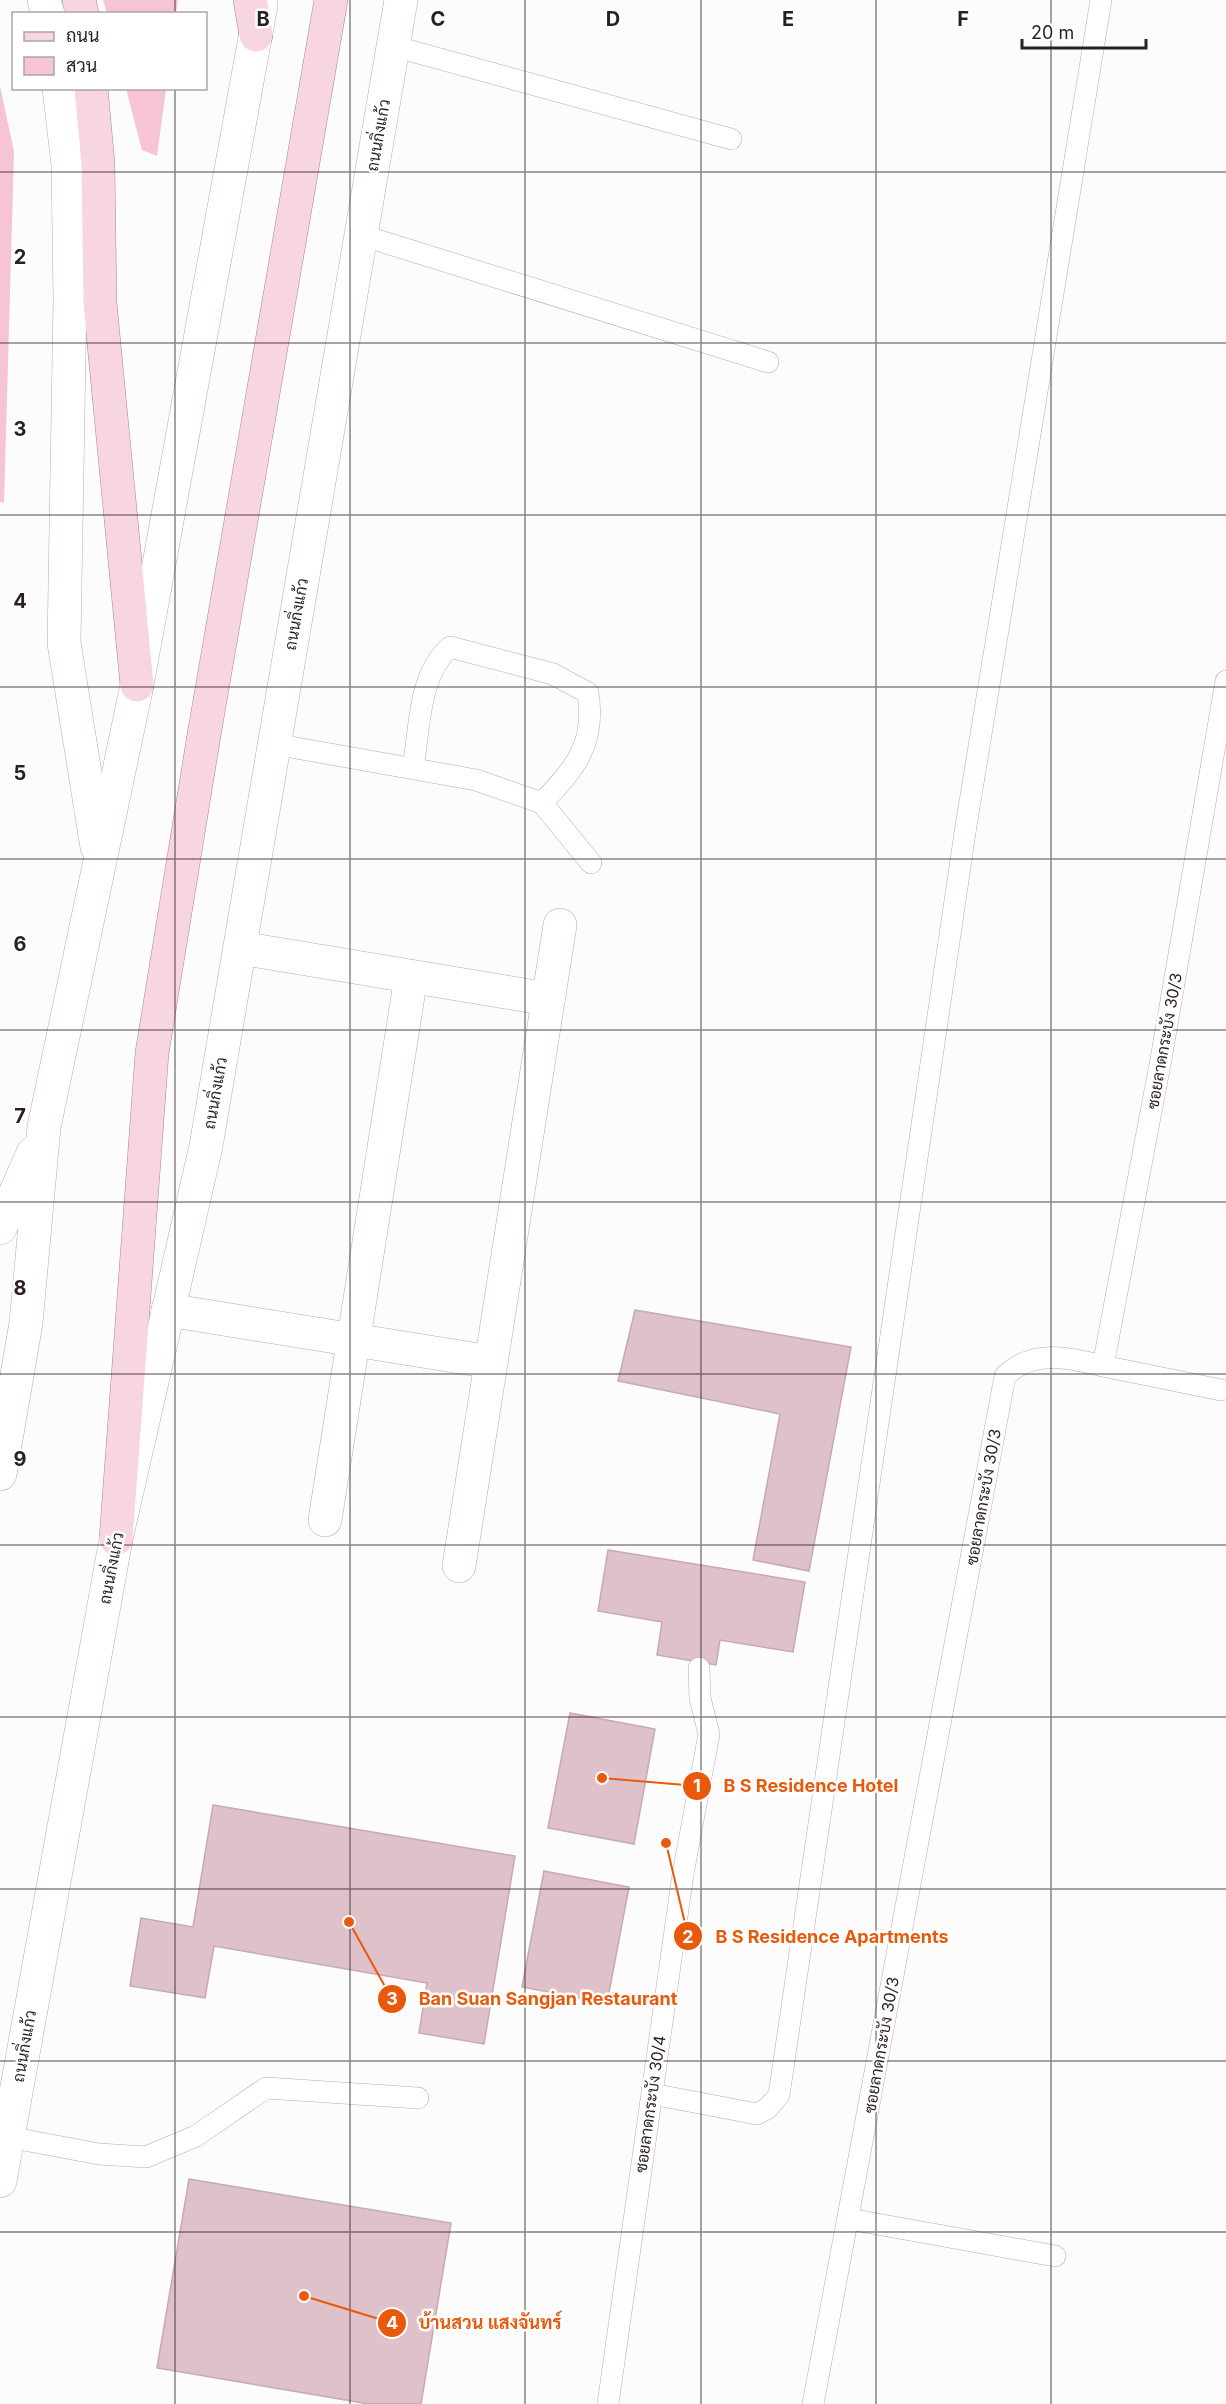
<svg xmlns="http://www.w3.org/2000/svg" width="1226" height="2404" font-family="Inter,Sarabun,sans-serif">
<rect width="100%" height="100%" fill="#fbfcfb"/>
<g fill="#f7c4d3">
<path d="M103,0H178L176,13L107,14Z"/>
<path d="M0,86L14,152L4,503L0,502Z"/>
<path d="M126,89H166L157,156L142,150Z"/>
</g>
<g fill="#dfc1c9" stroke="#c6a9b1" stroke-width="1.5">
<path d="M635,1310L851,1347L809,1571L753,1560L780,1414L618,1381Z"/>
<path d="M608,1550L805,1582L793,1652L720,1640L716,1665L657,1655L662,1622L598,1611Z"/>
<path d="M570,1713L655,1729L634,1844L548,1828Z"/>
<path d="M213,1805L515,1856L484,2044L419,2033L427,1983L214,1946L205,1998L130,1986L141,1918L193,1927Z"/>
<path d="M544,1871L629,1887L607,2003L522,1987Z"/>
<path d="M189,2179L451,2223L421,2404H369L157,2368Z"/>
</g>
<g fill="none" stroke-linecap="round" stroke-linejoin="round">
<g stroke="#c2a5ae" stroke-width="22">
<g id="lane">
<path d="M393,46L731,139"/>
<path d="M361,235L768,362"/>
<path d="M274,744L476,780L542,803L591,863"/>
<path d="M413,768C420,728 418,675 450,647L553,674L588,693C596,744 576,767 542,803"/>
<path d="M1103,1366L1221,1390"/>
<path d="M652,2094L757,2114L768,2108L779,2095L966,826L1101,0"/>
<path d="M8,2137L99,2154L146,2157L196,2136L266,2088L418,2098"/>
<path d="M849,2219L1055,2256"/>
<path d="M608,2404L683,1874L709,1734L700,1698L699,1668"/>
<path d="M813,2404L1005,1376C1033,1349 1068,1357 1103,1366L1161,1059L1226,681"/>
</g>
</g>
<g stroke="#c2a5ae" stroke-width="34">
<g id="street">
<path d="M240,948L548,999"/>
<path d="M168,1310L491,1362"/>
<path d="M325,1520L411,977"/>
<path d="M459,1566L560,925"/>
</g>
</g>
<g stroke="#c2a5ae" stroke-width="34">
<g id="secondary">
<path d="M44,0L48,14"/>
<path d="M59,88L68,165L70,299L64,643L97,847"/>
<path d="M0,1228L33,1153"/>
<path d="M0,1474L26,1323L44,1127L137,685L261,5"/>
<path d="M0,2181L116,1539L206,1146L401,0"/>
</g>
</g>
<g stroke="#ad8491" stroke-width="34">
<g id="primary">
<path d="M79,0L82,14"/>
<path d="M250,0L256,35"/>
<path d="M91,88L98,163L100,303L137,685"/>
<path d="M116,1539L152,1053L204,735L331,0"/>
</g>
</g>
<use href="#lane" stroke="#fff" stroke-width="21"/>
<use href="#street" stroke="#fff" stroke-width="33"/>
<use href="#secondary" stroke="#fff" stroke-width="33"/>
<use href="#primary" stroke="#f8d6e0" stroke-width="33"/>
</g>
<path fill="none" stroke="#2a1f23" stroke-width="1.5" stroke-opacity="0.55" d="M175,0V14M350,0V2404M525,0V2404M701,0V2404M876,0V2404M1051,0V2404M175,88V2404M0,172H1226M0,343H1226M0,515H1226M0,687H1226M0,859H1226M0,1030H1226M0,1202H1226M0,1374H1226M0,1545H1226M0,1717H1226M0,1889H1226M0,2061H1226M0,2232H1226"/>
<g text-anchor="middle" stroke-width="5" stroke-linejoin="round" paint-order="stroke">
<g font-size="16" fill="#2a1f23" stroke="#fff">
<text transform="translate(378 135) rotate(-80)" y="6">ถนนกิ่งแก้ว</text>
<text transform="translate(296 614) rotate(-80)" y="6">ถนนกิ่งแก้ว</text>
<text transform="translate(1164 1041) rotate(-80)" y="6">ซอยลาดกระบัง 30/3</text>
<text transform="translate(215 1093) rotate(-80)" y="6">ถนนกิ่งแก้ว</text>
<text transform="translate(983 1497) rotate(-80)" y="6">ซอยลาดกระบัง 30/3</text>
<text transform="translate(111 1568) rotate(-79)" y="6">ถนนกิ่งแก้ว</text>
<text transform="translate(881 2045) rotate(-80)" y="6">ซอยลาดกระบัง 30/3</text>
<text transform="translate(24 2046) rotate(-80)" y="6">ถนนกิ่งแก้ว</text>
<text transform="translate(650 2104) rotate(-82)" y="6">ซอยลาดกระบัง 30/4</text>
</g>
</g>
<g font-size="20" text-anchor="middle" font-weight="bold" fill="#2a1f23" stroke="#fff" stroke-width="5" stroke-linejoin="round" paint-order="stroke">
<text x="263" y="26">B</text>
<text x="438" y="26">C</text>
<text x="613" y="26">D</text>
<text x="788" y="26">E</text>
<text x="963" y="26">F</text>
<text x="20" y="264">2</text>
<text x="20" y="436">3</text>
<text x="20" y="608">4</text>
<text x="20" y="780">5</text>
<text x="20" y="951">6</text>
<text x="20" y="1123">7</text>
<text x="20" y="1295">8</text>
<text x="20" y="1466">9</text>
</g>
<path fill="none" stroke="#e8590c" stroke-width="2" d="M602 1778L697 1786M666 1843L688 1936M349 1922L392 1999M304 2296L392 2323"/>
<g fill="#e8590c" stroke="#fff" stroke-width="2">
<circle cx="602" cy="1778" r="6"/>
<circle cx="666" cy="1843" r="6"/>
<circle cx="349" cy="1922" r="6"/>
<circle cx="304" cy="2296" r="6"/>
<circle cx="697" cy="1786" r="15"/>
<circle cx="688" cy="1936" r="15"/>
<circle cx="392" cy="1999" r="15"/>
<circle cx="392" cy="2323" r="15"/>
</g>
<g font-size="18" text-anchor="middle" font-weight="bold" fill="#fff">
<text x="697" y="1792">1</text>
<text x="688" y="1943">2</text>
<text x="392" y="2005">3</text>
<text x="392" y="2329">4</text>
</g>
<g font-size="18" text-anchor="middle" font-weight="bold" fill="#e8590c" stroke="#fff" stroke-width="5" stroke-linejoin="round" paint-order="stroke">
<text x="811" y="1792">B S Residence Hotel</text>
<text x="832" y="1943">B S Residence Apartments</text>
<text x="548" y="2005">Ban Suan Sangjan Restaurant</text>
<text x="490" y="2329">บ้านสวน แสงจันทร์</text>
</g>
<rect x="12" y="12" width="195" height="78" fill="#ffffff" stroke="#aaa5a7" stroke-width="1.5"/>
<rect x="24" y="32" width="30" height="9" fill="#f8d6e0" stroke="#aaa5a7" stroke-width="1.5"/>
<text x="66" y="42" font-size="18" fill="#2a1f23">ถนน</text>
<rect x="24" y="57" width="30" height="18" fill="#f7c4d3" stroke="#aaa5a7" stroke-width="1.5"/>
<text x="66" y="72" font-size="18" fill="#2a1f23">สวน</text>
<path d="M1022 39v9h124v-9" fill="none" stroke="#2a1f23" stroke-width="3"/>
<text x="1031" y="39" font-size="18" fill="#2a1f23" stroke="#ffffff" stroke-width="4.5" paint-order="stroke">20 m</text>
</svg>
